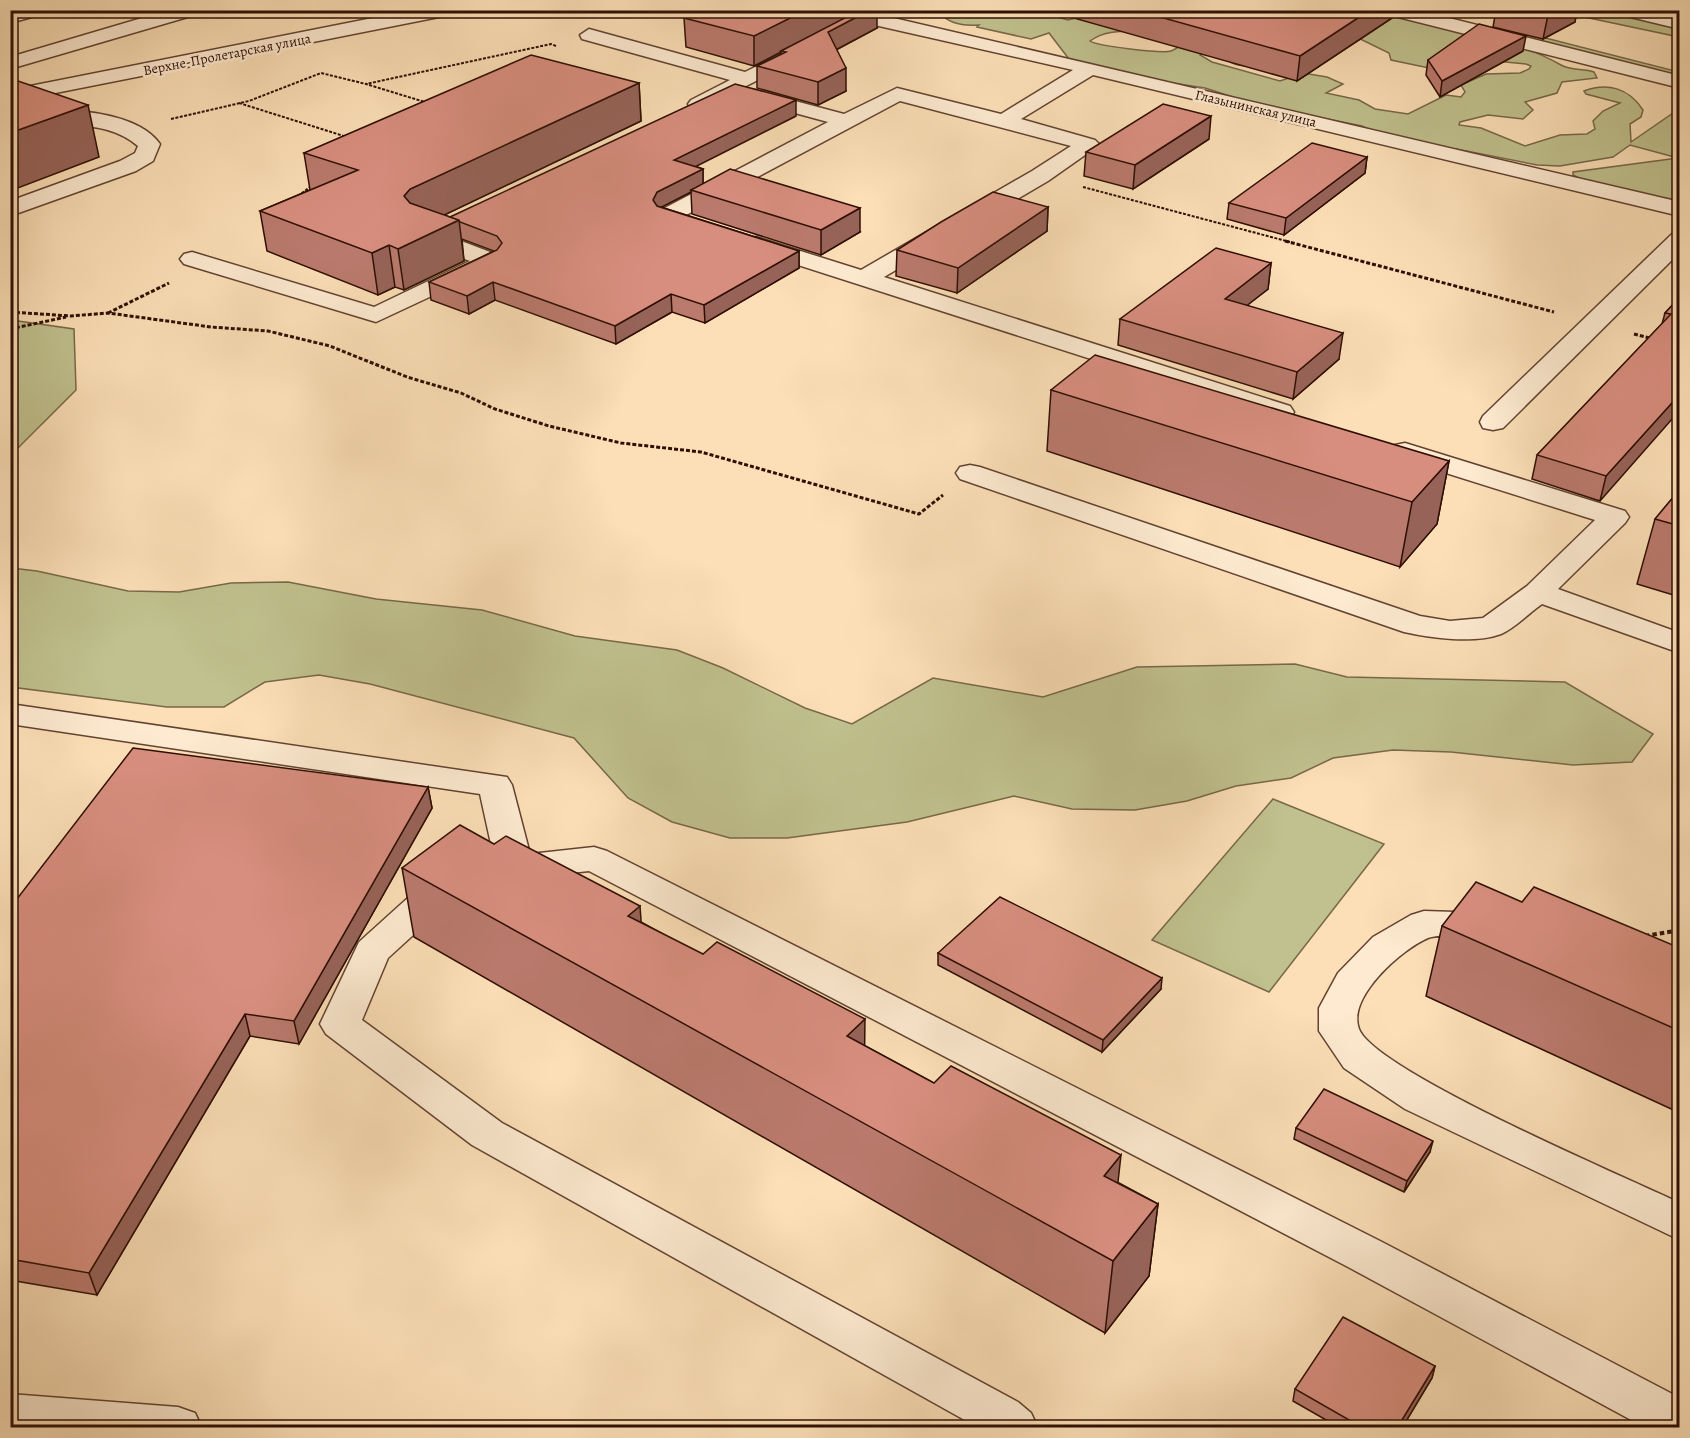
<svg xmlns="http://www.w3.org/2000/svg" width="1690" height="1438" font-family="Alegreya,serif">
<rect width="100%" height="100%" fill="#fcdfb7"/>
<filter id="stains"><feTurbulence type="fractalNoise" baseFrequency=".00333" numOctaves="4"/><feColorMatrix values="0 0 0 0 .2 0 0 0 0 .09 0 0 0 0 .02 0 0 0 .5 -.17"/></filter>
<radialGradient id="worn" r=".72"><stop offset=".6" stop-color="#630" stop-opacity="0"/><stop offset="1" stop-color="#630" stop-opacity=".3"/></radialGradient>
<g fill="#c0c18e" stroke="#786849" stroke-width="1.5">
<path d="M945,10L1043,11L1038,12L1068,20L1088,15L1108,18L1142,13L1165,18L1170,23C1146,40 1116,22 1090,41C1097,46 1163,54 1171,51C1184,46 1193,31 1207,30C1219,29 1276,41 1280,51C1265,61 1244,74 1226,59L1243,51C1230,38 1212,45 1200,55L1212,62L1280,81L1303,73L1327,77L1343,84L1326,93L1359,100L1375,109L1408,114L1446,95L1461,97L1465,92L1461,85L1486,74L1520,73L1529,69L1531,66L1526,64L1485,60L1472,52L1489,40C1518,45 1536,51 1561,65C1571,71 1584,68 1594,72L1597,78L1562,82L1557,93L1525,102L1533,110L1523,119L1488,115L1460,122L1459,125L1481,128L1525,146L1560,135L1587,134L1595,129L1593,121L1603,111L1620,103L1586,94L1584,91C1607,82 1629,88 1643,110L1641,117L1630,124L1631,142L1679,109V200C1645,195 1603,192 1573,175V172L1678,158L1630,145L1613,157L1560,166L1537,165L1456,149L1406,146L1362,126L1258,105L1205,88L1133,77L1069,59L1049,33L1031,39L977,27L979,25C965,26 949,24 940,13Z"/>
<path d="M1617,10L1679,27V37L1575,15L1570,11Z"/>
<path d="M1402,11L1475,35L1429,68L1391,60L1389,53L1352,35Z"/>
<path d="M1518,31L1679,72V82L1505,32Z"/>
<path d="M11,320L74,329L76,390L11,455Z"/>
<path d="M11,568L37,571L128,591L179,592L231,583L288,582L376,599L482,610L575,636L677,650L723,668L805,708L852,724L933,678L1043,697L1137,667L1295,664L1347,677L1565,682L1653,734L1632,762L1573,765L1451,752L1393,750L1333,758L1291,778L1236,786L1187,801L1135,810L1072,809L1014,796L907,822L787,838H730L672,822L628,798L574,738L370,684L319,675L265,682L224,707H167L11,687Z"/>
<path d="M1273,799L1384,844L1269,992L1152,940Z"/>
</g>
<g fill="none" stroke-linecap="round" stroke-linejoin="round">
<g stroke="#624331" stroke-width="3">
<g id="minor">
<path d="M15,10H45L43,14L10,23V12Z"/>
<path d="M169,10H200L198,14L10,69V57Z"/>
<path d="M413,10H453L444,16L10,102V90Z"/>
<path d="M823,10H892L885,16L1680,202V216L1093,75L1021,119L1095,140L1099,144L1095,148L1048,181L884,277L1290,406L1294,412L1290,418L1281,420L748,249L744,244L748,239L756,237L861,270L1032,171L1071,146L900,101L675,221H659L656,216L659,211L828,122L747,100L744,96L747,92L754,90L844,114L897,88L1001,114L1073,70L870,24L698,110L691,108L688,104L691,100L730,80L582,39L580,35L589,29L745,72L850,20L825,14Z"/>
<path d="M1384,10H1417L1680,76V88L1386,14Z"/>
<path d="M1616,10H1649L1680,18V29L1618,14Z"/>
<path d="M59,110C90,111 140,116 160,144L153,161L136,171L10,216V201L120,161L135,153L138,146C107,120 75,129 41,120L38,116L41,112Z"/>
<path d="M427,228L498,255L502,260L498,265L376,322L184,264L180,259L184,254L192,252L374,307L470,261L416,241L412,236L416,231Z"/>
<path d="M1680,232V252L1503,428L1493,430L1483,428L1480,422L1483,416L1672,234Z"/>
<path d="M1405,443L1625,511L1629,517L1625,523L1558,589L1680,633V653L1542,604C1529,613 1515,628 1501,634C1474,644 1431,638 1404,632L960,479L956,473L960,467L970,465L980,467L1420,616L1450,621L1483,618L1527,586L1595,520L1395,457L1391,451L1395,445Z"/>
<path d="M10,704L507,777L512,785L530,854L594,847L607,851L1382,1242L1680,1398V1428H1646L1350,1268L589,871L515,879L501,875L496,867L480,794L10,724Z"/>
<path d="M444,874L457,877L462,886L457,895L388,958L362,1020L502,1123L1018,1402L1031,1413L1038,1428H979L472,1145L326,1034L320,1024L359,942L431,877Z"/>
<path d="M1424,911L1487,913L1500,917L1506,926L1500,935C1479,941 1444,932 1428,938C1402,949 1347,997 1359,1029C1375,1071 1627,1178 1680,1203V1240L1405,1109L1344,1068L1319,1031V1008L1338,973L1373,937L1411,915Z"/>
<path d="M10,1394L178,1407L195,1413L202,1428H10Z"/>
</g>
</g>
<g stroke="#2f0f04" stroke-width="2" stroke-dasharray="3 1.5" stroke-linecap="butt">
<path d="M239,103L347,137"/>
<path d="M428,103L366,84L551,44L556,46"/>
<path d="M171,119L249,101L321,73L366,84"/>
<path d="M1083,187L1290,242"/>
<path d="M298,196L313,185"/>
</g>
<g stroke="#2f0f04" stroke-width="3" stroke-dasharray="4 2" stroke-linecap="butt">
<path d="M1285,241L1554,312"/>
<path d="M10,312L71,316L108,313L211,327L268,331L330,346L407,377L461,393L495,409L549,426L621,443L701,452L919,514L943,495"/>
<path d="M108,313L169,283"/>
<path d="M10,329L66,317"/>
<path d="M1634,334L1653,339"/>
</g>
<path stroke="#2f0f04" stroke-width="4" stroke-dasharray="4.5 3" stroke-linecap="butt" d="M1645,936L1680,930"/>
<use href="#minor" fill="#fdead0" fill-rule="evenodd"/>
</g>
<g fill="#ba7a6d" stroke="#2f0f04" stroke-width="1.5">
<path d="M703,10H844V19L877,28L836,50L846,91L818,105L757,88V66L781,55V52L754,66L686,47L684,18Z"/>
<path d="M890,10H910L898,17L890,15Z"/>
<path d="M1056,10H1393L1392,18L1297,81L1056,13Z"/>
<path d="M1496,10H1577L1575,22L1543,39L1493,27Z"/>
<path d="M1523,51L1440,97L1426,75L1428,60Z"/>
<path d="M639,83L641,121L444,215L450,217L796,116L695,166L703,169V184L860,232L821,255L692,214L691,192L661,207L799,251V268L705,323L672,312L616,344L495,300L469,314L431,300L429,282L494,251L462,239L464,261L404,290L395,287L378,295L267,251L260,211L310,190L304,153Z"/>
<path d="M1209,139L1133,189L1084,176L1086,152Z"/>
<path d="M1367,157L1365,173L1284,235L1227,219L1229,203Z"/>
<path d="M1048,207L1047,231L957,293L896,276L897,250Z"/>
<path d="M1271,263L1268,289L1247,305L1339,359L1293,399L1118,345L1120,319Z"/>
<path d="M1680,297L1600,501L1532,479L1537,455L1662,324L1665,313Z"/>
<path d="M1051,390L1449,461L1437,524L1400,567L1047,451Z"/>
<path d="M1680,489V597L1637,584L1655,519Z"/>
<path d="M428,787L432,808L299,1044L250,1036L97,1295L10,1280V908Z"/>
<path d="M494,844L641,922L865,1046L1158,1204L1149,1276L1105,1333L414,937L402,868Z"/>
<path d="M1522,902L1680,948V1113L1426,996L1442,926Z"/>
<path d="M938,953L1161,989L1102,1052L938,965Z"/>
<path d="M1296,1128L1430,1152L1404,1192L1294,1139Z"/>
<path d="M1435,1366L1432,1378L1402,1428H1340L1293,1401L1295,1389Z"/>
</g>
<g fill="#976359" stroke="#2f0f04" stroke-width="1.5">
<path d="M806,10H844V21L781,51V52L754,66V36Z"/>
<path d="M870,10H877V28L828,54V32Z"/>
<path d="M898,10H910L898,17Z"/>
<path d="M1370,10H1393L1392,18L1297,81L1300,56Z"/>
<path d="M1549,10H1577L1575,22L1543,39Z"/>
<path d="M1526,36L1523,51L1440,97L1442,81Z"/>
<path d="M846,68V91L818,105V82Z"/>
<path d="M639,83L641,121L415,229L404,196L410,189Z"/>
<path d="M796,100V116L675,177L674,160Z"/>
<path d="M88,105L99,157L10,191V133Z"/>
<path d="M1211,116L1209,139L1133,189L1135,165Z"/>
<path d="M1367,157L1365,173L1284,235L1286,218Z"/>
<path d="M703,169V185L691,190V192L658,209L653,200L657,192Z"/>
<path d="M1048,207L1047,231L957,293L958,268Z"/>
<path d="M860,208V232L821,255V230Z"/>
<path d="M459,220L464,261L404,290L398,249Z"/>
<path d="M389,245L395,287L378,295L372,253Z"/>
<path d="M799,251V268L705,323L704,305Z"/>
<path d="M1271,263L1268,289L1222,325L1225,299Z"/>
<path d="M493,282L495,300L469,314L467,296Z"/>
<path d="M671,294L672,312L616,344L615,326Z"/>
<path d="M1343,333L1339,359L1293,399L1297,372Z"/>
<path d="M1680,394V410L1600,501L1606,476Z"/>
<path d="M1449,461L1437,524L1400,567L1412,502Z"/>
<path d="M428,787L432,808L299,1044L294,1021Z"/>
<path d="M640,906L645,976L628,916Z"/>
<path d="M1162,978L1161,989L1102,1052L1103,1040Z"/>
<path d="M245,1014L250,1036L97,1295L89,1273Z"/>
<path d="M865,1019L864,1090L847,1036Z"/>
<path d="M1433,1141L1430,1152L1404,1192L1407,1181Z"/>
<path d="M1121,1155L1113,1227L1104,1176Z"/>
<path d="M1158,1204L1149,1276L1105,1333L1113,1261Z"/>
<path d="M1435,1366L1432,1378L1402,1428H1397Z"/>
</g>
<g fill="#d88e7f" stroke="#2f0f04" stroke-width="1.5">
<path d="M703,10H806L754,36L684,18Z"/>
<path d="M860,10H870L828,32L846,68L818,82L757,66L786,52L781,51Z"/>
<path d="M1135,10H1370L1300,56Z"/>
<path d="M1479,24L1526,36L1442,81L1428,60Z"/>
<path d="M531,55L639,83L410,189L404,196L410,203L459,220L398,249L389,245L372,253L260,211L358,170L304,153Z"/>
<path d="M18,81L88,105L10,133V84Z"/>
<path d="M735,84L796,100L674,160L703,169L657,192L653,200L657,206L799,251L704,305L671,294L615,326L493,282L467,296L429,282L497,250L502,243L497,236L460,222L459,220L450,217Z"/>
<path d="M1163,104L1211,116L1135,165L1086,152Z"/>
<path d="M1312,143L1367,157L1286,218L1229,203Z"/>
<path d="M730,169L860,208L821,230L691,190Z"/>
<path d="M993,192L1048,207L958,268L897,250L941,222Z"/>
<path d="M1216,248L1271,263L1225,299L1343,333L1297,372L1120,319Z"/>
<path d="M1680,297V394L1606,476L1537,455L1671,314L1665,313Z"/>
<path d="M1095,355L1449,461L1412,502L1051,390Z"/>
<path d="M1680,489V526L1655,519Z"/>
<path d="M133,748L428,787L294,1021L245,1014L89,1273L10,1259V908Z"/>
<path d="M460,825L494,844L506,836L640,906L628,916L703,954L717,942L865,1019L847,1036L934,1083L951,1066L1121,1155L1104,1176L1158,1204L1113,1261L402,868Z"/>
<path d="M1476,882L1522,902L1534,887L1680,948V1031L1442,926Z"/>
<path d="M1000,897L1162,978L1103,1040L938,953Z"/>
<path d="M1324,1089L1433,1141L1407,1181L1296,1128Z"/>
<path d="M1343,1317L1435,1366L1397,1428H1363L1295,1389Z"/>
</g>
<g text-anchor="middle" stroke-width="5" stroke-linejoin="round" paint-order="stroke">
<g font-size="14" fill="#2f0f04" stroke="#fdead0">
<text transform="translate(227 54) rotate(-11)" y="5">Верхне-Пролетарская улица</text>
<text transform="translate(1256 108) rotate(13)" y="5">Глазынинская улица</text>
</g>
</g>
<rect width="1690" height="1438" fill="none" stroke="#fcdfb7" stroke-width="36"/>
<rect x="12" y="12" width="1666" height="1414" fill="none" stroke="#2f0f04" stroke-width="3"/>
<rect x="18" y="18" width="1654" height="1402" fill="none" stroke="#2f0f04" stroke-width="1.5"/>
<rect width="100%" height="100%" filter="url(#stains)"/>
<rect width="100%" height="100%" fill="url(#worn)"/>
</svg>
